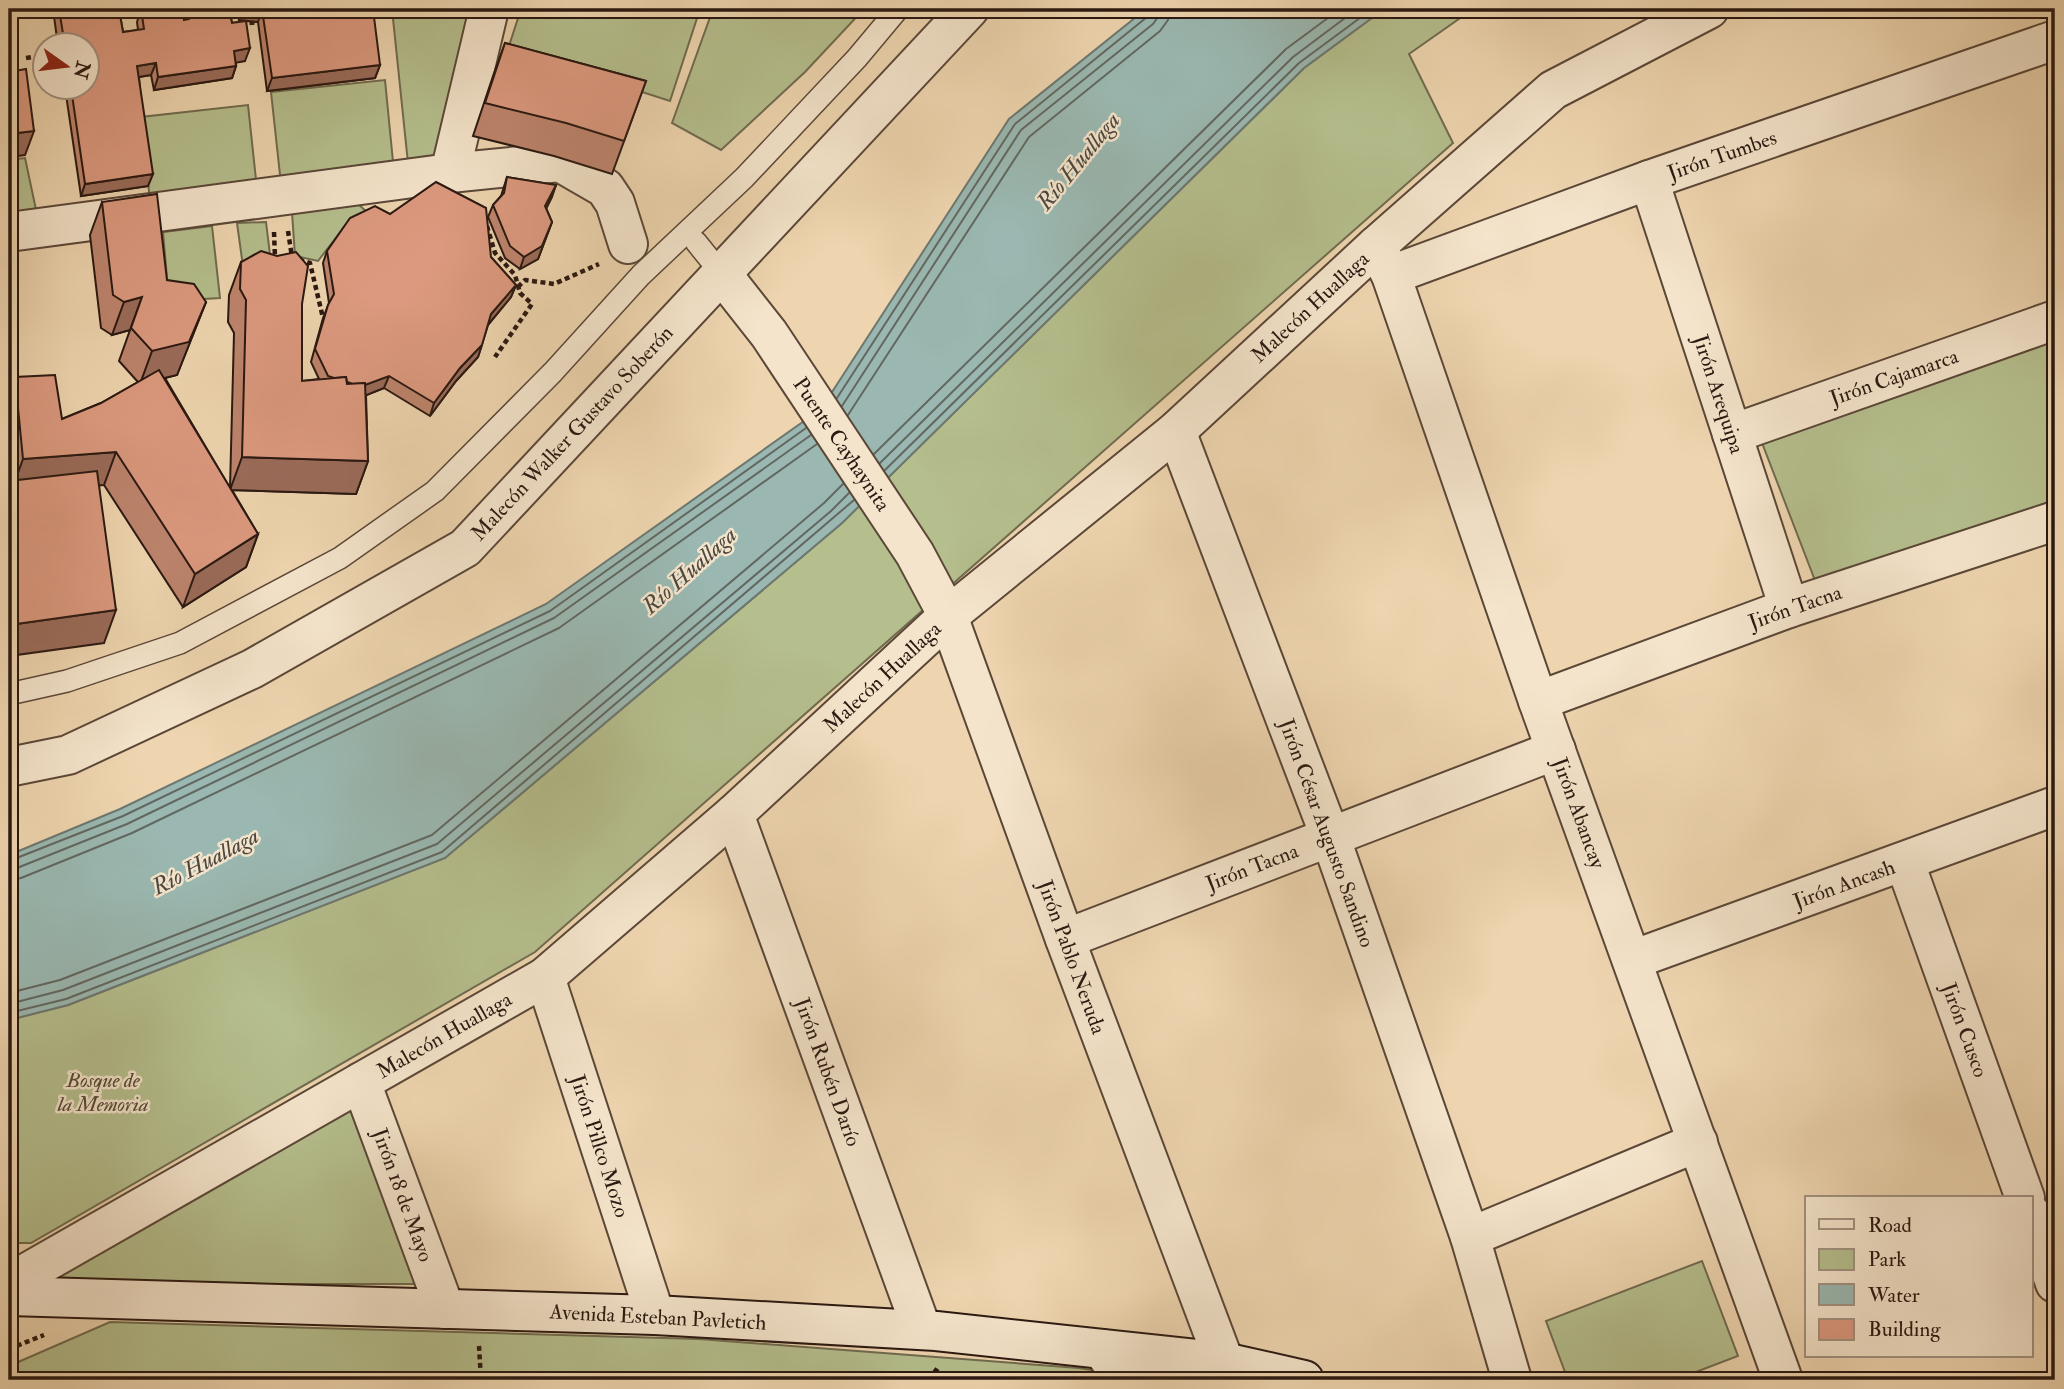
<svg xmlns="http://www.w3.org/2000/svg" width="2064" height="1389" font-family="'IM FELL Double Pica',serif">
<rect width="100%" height="100%" fill="#eed5af"/>
<filter id="stains"><feTurbulence type="fractalNoise" baseFrequency=".00286" numOctaves="4"/><feColorMatrix values="0 0 0 0 .2 0 0 0 0 .09 0 0 0 0 .02 0 0 0 .5 -.17"/></filter>
<radialGradient id="worn" r=".72"><stop offset=".6" stop-color="#630" stop-opacity="0"/><stop offset="1" stop-color="#630" stop-opacity=".3"/></radialGradient>
<g fill="#b5be8d" stroke="#706b4f" stroke-width="2">
<path d="M392,9H469L435,157L408,163Z"/>
<path d="M521,9H700L670,101L508,49Z"/>
<path d="M713,9H864L805,72L721,150L672,123Z"/>
<path d="M1384,9H1473L1409,54L1453,143L535,952L31,1243H9V1020L68,1005L445,858L842,523L1304,68Z"/>
<path d="M385,80L394,172L281,184L271,92Z"/>
<path d="M248,105L257,189L150,201L141,117Z"/>
<path d="M25,158L38,219L9,221V160Z"/>
<path d="M356,202L369,214L345,226L318,261L295,256L292,212Z"/>
<path d="M266,222L273,279L245,281L237,223Z"/>
<path d="M212,226L220,298L169,301L163,232Z"/>
<path d="M2055,336V500L1816,583L1759,435Z"/>
<path d="M356,1098L422,1284H33Z"/>
<path d="M1702,1261L1738,1356L1675,1380H1568L1546,1321Z"/>
<path d="M110,1322L699,1339L1079,1368L1152,1380H9V1366Z"/>
</g>
<path fill="#9ab8b1" stroke="#6d7871" stroke-width="2" d="M1146,9H1384L1304,68L842,523L445,858L68,1005L9,1020V855L120,809L546,604L821,409L1009,119Z"/>
<g fill="none" stroke-linecap="round" stroke-linejoin="round">
<g stroke="#626861" stroke-width="2">
<path d="M837,398L1015,124L1147,17L1150,9"/>
<path d="M842,406L1021,130L1153,24L1158,17L1159,9"/>
<path d="M848,415L1029,137L1160,31L1168,20L1169,9"/>
<path d="M874,454L1286,49L1340,9"/>
<path d="M880,463L1293,57L1357,9"/>
<path d="M885,470L1299,63L1372,9"/>
<path d="M9,861L123,816L550,611L806,428"/>
<path d="M9,870L17,868L127,824L554,618L811,435"/>
<path d="M9,880L21,878L132,833L559,628L817,444"/>
<path d="M9,993L60,980L432,835L824,503L843,484"/>
<path d="M9,1004L63,990L437,844L831,511L849,493"/>
<path d="M9,1013L66,999L442,852L854,500"/>
</g>
<g stroke="#5b4738" stroke-width="24">
<g id="lane">
<path d="M696,242L721,273"/>
<path d="M9,694L67,681L180,643L340,558L435,491L553,372L641,275L744,178L857,58L898,9"/>
</g>
</g>
<g stroke="#5b4738" stroke-width="42">
<g id="street">
<path d="M450,173L489,9"/>
<path d="M1649,180L1789,608"/>
<path d="M9,232L450,173L560,162L605,188L615,203L628,244"/>
<path d="M1376,246L1391,275L1538,701L1783,1380"/>
<path d="M721,273L769,334L915,554L948,616L1065,939L1231,1380"/>
<path d="M1391,275L1649,180L2055,40"/>
<path d="M1176,431L1330,836L1470,1237L1512,1380"/>
<path d="M1732,434L2055,320"/>
<path d="M1538,701L1789,608L2055,521"/>
<path d="M9,767L68,755L252,669L465,548L969,9"/>
<path d="M734,814L922,1330"/>
<path d="M1905,863L2025,1198"/>
<path d="M1065,939L1556,750"/>
<path d="M1632,960L2055,806"/>
<path d="M545,977L655,1315"/>
<path d="M361,1082L445,1309"/>
<path d="M2031,1214L2055,1283"/>
<path d="M1470,1237L1698,1142"/>
<path d="M9,1283L545,977L734,814L948,616L1176,431L1376,246L1553,90L1709,9"/>
<path d="M1102,1349L1124,1380"/>
</g>
</g>
<g stroke="#2a1811" stroke-width="42">
<path id="secondary" d="M9,1296L655,1315L936,1331L1224,1362L1304,1380"/>
</g>
<g stroke="#2a1811" stroke-width="4.5" stroke-dasharray="5 3.5" stroke-linecap="butt">
<path d="M241,24L258,22"/>
<path d="M26,58L46,55"/>
<path d="M487,226L495,253L515,275L520,293L532,304L495,357"/>
<path d="M288,231L292,257"/>
<path d="M274,232L275,258"/>
<path d="M299,260L310,263L323,318"/>
<path d="M518,287L525,280L554,284L599,264"/>
<path d="M479,1346L481,1380"/>
<path d="M9,1349L44,1335"/>
<path d="M934,1369L950,1380"/>
</g>
<use href="#lane" stroke="#f4e4cb" stroke-width="21"/>
<use href="#street" stroke="#f4e4cb" stroke-width="38"/>
<use href="#secondary" stroke="#f4e4cb" stroke-width="38"/>
</g>
<g fill="#bd846d" stroke="#2a1811" stroke-width="2">
<path d="M53,9H119L123,32L138,30L137,22L141,9L183,12L185,9H229L232,23L246,21L239,20L237,9H300L302,16L380,65L375,78L267,91L258,22L246,21L245,61L236,62V66L232,78L154,90L151,75L139,77L148,186L81,196L65,88H88V46H58Z"/>
<path d="M505,43L646,81L612,174L554,156L473,136L493,76Z"/>
<path d="M507,177L556,185L546,208L552,222L538,259L520,269L505,258L488,217L493,205L501,196Z"/>
<path d="M102,202L167,280L206,302L177,375L165,378L230,488L234,333L228,322L229,295L241,262L302,304V381L319,379L311,362L323,318L329,303L323,263L327,251L390,214L491,257L516,285L511,297L488,325L478,357L456,381L430,416L384,388L366,395L368,461L356,494L232,490L258,534L246,567L183,607L104,485H99L104,643L10,481L9,472V393L15,377L62,419L101,403L138,382L119,361L130,330L112,335L101,328L90,235Z"/>
</g>
<g fill="#9a6b59" stroke="#2a1811" stroke-width="2">
<path d="M243,9H262L258,22L239,20Z"/>
<path d="M250,48L245,61L230,64L234,51Z"/>
<path d="M156,63L151,75L132,78L137,66Z"/>
<path d="M380,65L375,78L267,91L272,78Z"/>
<path d="M236,66L232,78L154,90L158,77Z"/>
<path d="M34,131L25,155L9,157V134Z"/>
<path d="M153,174L148,186L81,196L85,184Z"/>
<path d="M556,185L552,197L541,219L545,206Z"/>
<path d="M552,222L538,259L520,269L524,257Z"/>
<path d="M516,285L511,297L486,327L491,314Z"/>
<path d="M142,297L130,330L112,335L124,302Z"/>
<path d="M206,302L177,375L140,384L152,351Z"/>
<path d="M482,345L478,357L456,381L430,416L434,403L460,368Z"/>
<path d="M389,376L384,388L357,399L361,386Z"/>
<path d="M116,452L104,485L11,492L23,459Z"/>
<path d="M242,457L368,461L356,494L230,490Z"/>
<path d="M258,534L246,567L183,607L195,574Z"/>
<path d="M116,610L104,643L9,656V625Z"/>
</g>
<g fill="#dc997f" stroke="#2a1811" stroke-width="2">
<path d="M59,9H119L123,32L144,29L141,9H183L184,20L189,19L188,9H229L232,23L246,21L250,48L234,51L236,66L158,77L156,63L137,66L153,174L85,184L71,88H88V46H65Z"/>
<path d="M256,9H300L302,16L360,9H373L380,65L272,78L262,9Z"/>
<path d="M505,43L646,81L624,141L566,123L485,103Z"/>
<path d="M26,69L34,131L9,134V72Z"/>
<path d="M507,177L556,185L545,206L552,222L542,246L524,257L510,246L493,205L504,193Z"/>
<path d="M436,182L486,208L491,257L516,285L491,314L482,345L460,368L434,403L389,376L365,385V383L353,384L347,382L346,377L334,378L328,376L315,349L328,305L334,294L327,251L350,218L375,206L390,214Z"/>
<path d="M157,194L167,280L194,284L206,302L189,342L152,351L131,328L142,297L124,302L113,295L102,202Z"/>
<path d="M261,251L277,256L296,252L308,266L302,304V381L346,377L347,384L365,383L368,461L242,457L246,300L240,289L241,262Z"/>
<path d="M159,370L258,534L195,574L116,452L23,459L15,377L55,375L62,419L101,403Z"/>
<path d="M97,471L116,610L9,625V481Z"/>
</g>
<g text-anchor="middle" stroke-width="5" stroke-linejoin="round" paint-order="stroke">
<g font-size="21" fill="#2a1811" stroke="#f4e4cb">
<text transform="translate(1722 155) rotate(-19)" y="7">Jirón Tumbes</text>
<text transform="translate(1310 307) rotate(-43)" y="7">Malecón Huallaga</text>
<text transform="translate(1894 377) rotate(-19)" y="7">Jirón Cajamarca</text>
<text transform="translate(1719 394) rotate(72)" y="7">Jirón Arequipa</text>
<text transform="translate(572 433) rotate(-47)" y="7">Malecón Walker Gustavo Soberón</text>
<text transform="translate(842 444) rotate(56)" y="7">Puente Cayhaynita</text>
<text transform="translate(1795 607) rotate(-19)" y="7">Jirón Tacna</text>
<text transform="translate(882 677) rotate(-43)" y="7">Malecón Huallaga</text>
<text transform="translate(1579 813) rotate(70)" y="7">Jirón Abancay</text>
<text transform="translate(1327 833) rotate(70)" y="7">Jirón César Augusto Sandino</text>
<text transform="translate(1252 867) rotate(-21)" y="7">Jirón Tacna</text>
<text transform="translate(1844 884) rotate(-20)" y="7">Jirón Ancash</text>
<text transform="translate(1072 957) rotate(70)" y="7">Jirón Pablo Neruda</text>
<text transform="translate(1965 1030) rotate(70)" y="7">Jirón Cusco</text>
<text transform="translate(444 1035) rotate(-30)" y="7">Malecón Huallaga</text>
<text transform="translate(828 1072) rotate(70)" y="7">Jirón Rubén Darío</text>
<text transform="translate(600 1146) rotate(72)" y="7">Jirón Pillco Mozo</text>
<text transform="translate(403 1195) rotate(70)" y="7">Jirón 18 de Mayo</text>
<text transform="translate(658 1317) rotate(3)" y="7">Avenida Esteban Pavletich</text>
</g>
<g font-size="21" font-style="italic" fill="#544a36" stroke="#f4e4cb">
<text x="103" y="1087">Bosque de<tspan x="103" dy="24">la Memoria</tspan></text>
</g>
<g font-size="23" font-style="italic" fill="#4c4841" stroke="#f4e4cb">
<text transform="translate(1078 161) rotate(-51)" y="8">Río Huallaga</text>
<text transform="translate(689 570) rotate(-42)" y="8">Río Huallaga</text>
<text transform="translate(205 861) rotate(-28)" y="8">Río Huallaga</text>
</g>
</g>
<rect width="2064" height="1389" fill="none" stroke="#eed5af" stroke-width="35"/>
<rect x="10" y="10" width="2043" height="1368" fill="none" stroke="#2a1811" stroke-width="3.5"/>
<rect x="18" y="18" width="2029" height="1354" fill="none" stroke="#2a1811" stroke-width="2"/>
<rect x="1805" y="1196" width="228" height="161" fill="#f4e4cb" stroke="#a39281" stroke-width="2"/>
<rect x="1819" y="1219" width="35" height="10" fill="#f4e4cb" stroke="#a39281" stroke-width="2"/>
<text x="1868" y="1232" font-size="21" fill="#2a1811">Road</text>
<rect x="1819" y="1249" width="35" height="21" fill="#b5be8d" stroke="#a39281" stroke-width="2"/>
<text x="1868" y="1266" font-size="21" fill="#2a1811">Park</text>
<rect x="1819" y="1284" width="35" height="21" fill="#9ab8b1" stroke="#a39281" stroke-width="2"/>
<text x="1868" y="1302" font-size="21" fill="#2a1811">Water</text>
<rect x="1819" y="1319" width="35" height="21" fill="#dc997f" stroke="#a39281" stroke-width="2"/>
<text x="1868" y="1336" font-size="21" fill="#2a1811">Building</text>
<g transform="translate(66 66) rotate(104)"><circle r="33" fill="#f4e4cb" stroke="#a39281" stroke-width="2"/>
<path d="M0-5L12 26L0 18L-12 26Z" fill="#8f2418"/>
<text y="-10" font-size="19" font-weight="bold" text-anchor="middle" fill="#2a1811">N</text>
</g>
<rect width="100%" height="100%" filter="url(#stains)"/>
<rect width="100%" height="100%" fill="url(#worn)"/>
</svg>
